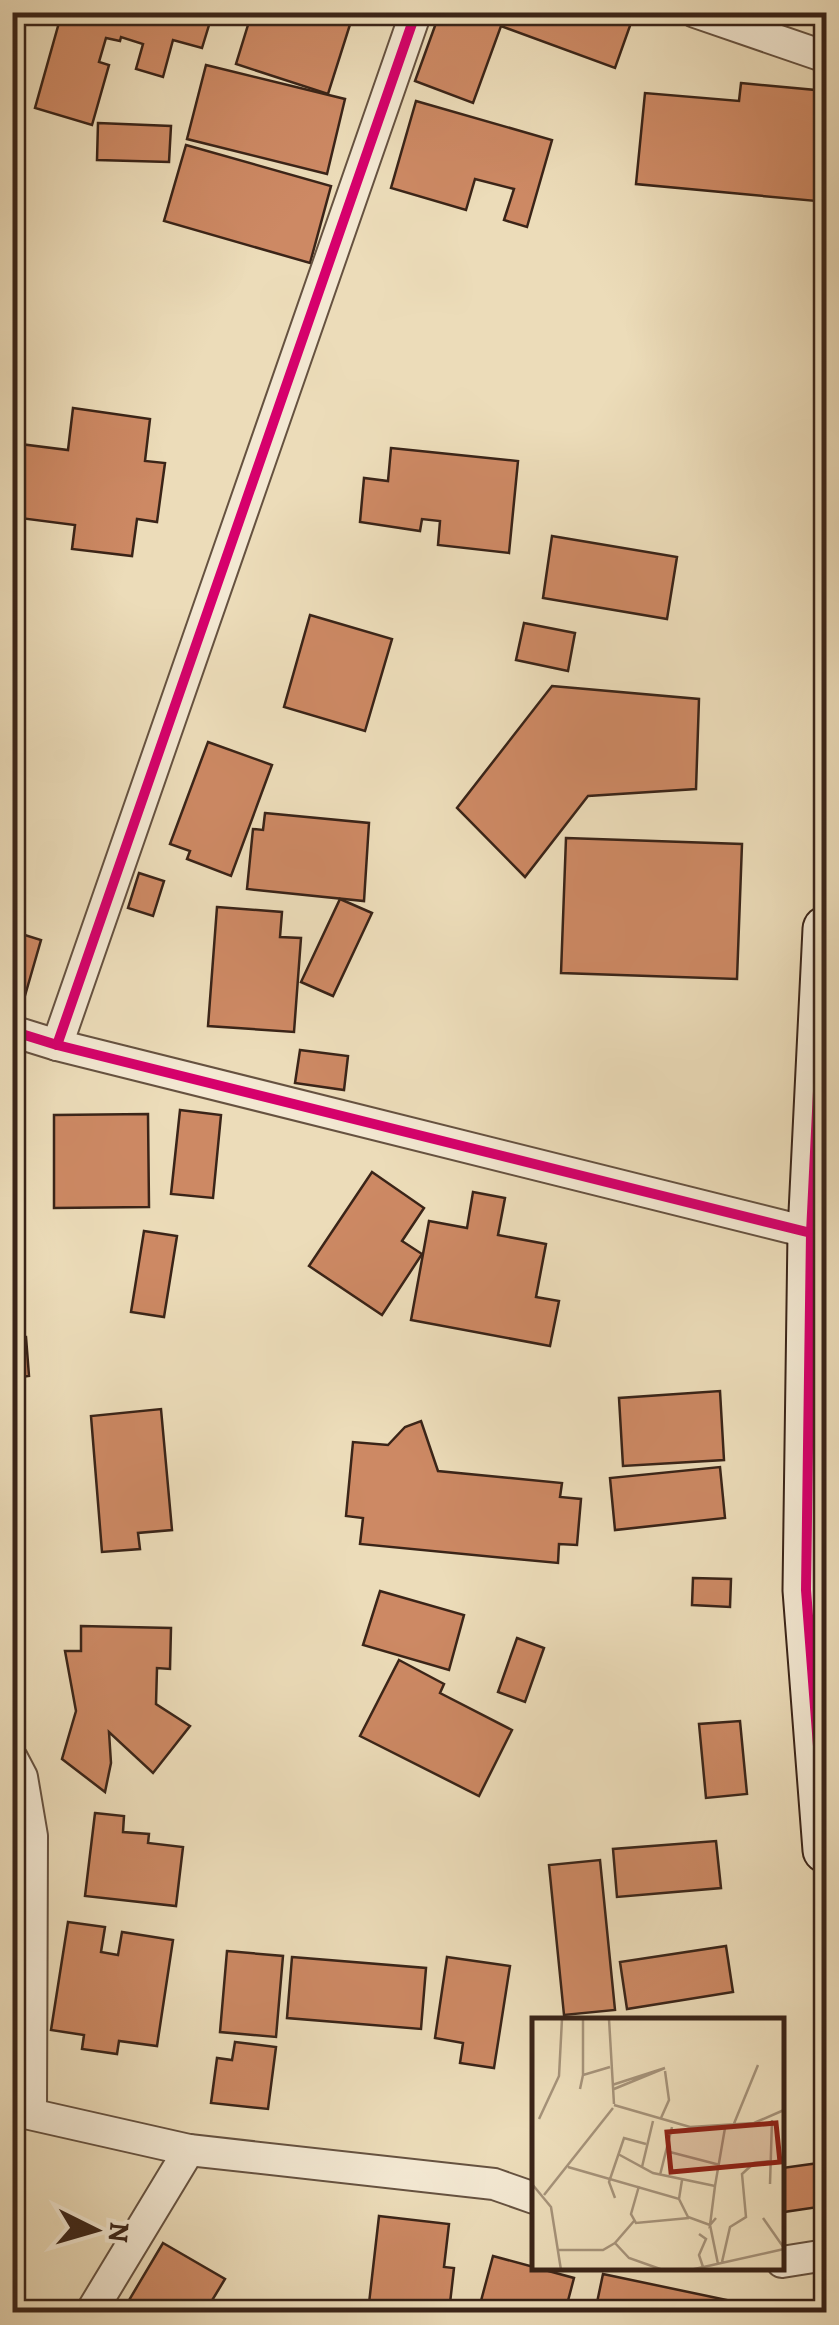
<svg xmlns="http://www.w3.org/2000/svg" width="839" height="2325" font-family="Alegreya,serif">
<rect width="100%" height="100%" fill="#ecdcb9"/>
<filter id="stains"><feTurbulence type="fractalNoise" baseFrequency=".002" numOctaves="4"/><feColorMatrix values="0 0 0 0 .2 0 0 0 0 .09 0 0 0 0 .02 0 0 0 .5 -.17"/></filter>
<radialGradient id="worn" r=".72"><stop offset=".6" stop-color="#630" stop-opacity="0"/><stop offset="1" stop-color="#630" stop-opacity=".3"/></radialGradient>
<g fill="#cd8964" stroke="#3a2418" stroke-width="2.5">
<path d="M62,12H213L202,48L173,40L163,77L136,69L143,44L121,37L120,41L106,38L99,62L109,65L92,125L35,108Z"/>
<path d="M252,12H354L328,94L236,64Z"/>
<path d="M440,12H603L631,23L615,68L501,26L473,103L415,81Z"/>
<path d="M206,65L345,99L327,174L187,139Z"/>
<path d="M741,83L826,91L816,201L636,184L645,93L739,101Z"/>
<path d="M416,101L552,140L527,227L504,220L514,189L475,179L466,210L391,188Z"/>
<path d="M98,123L171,126L169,162L97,160Z"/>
<path d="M186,145L331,186L310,263L164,221Z"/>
<path d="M73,408L150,419L145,461L165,463L157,522L137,519L132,556L72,549L75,525L12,517V443L68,450Z"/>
<path d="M391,448L518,461L509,553L438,545L440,521L422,519L420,531L360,522L364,478L388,481Z"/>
<path d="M552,536L677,557L667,619L543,598Z"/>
<path d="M310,615L392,639L365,731L284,707Z"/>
<path d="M524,623L575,633L568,671L516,660Z"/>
<path d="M552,686L699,699L696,789L588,796L525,877L457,808Z"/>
<path d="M208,742L272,765L231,876L187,859L190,851L170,844Z"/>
<path d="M265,813L369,823L364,901L247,889L253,829L263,830Z"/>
<path d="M566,838L742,844L737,979L561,973Z"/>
<path d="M139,873L164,881L153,916L128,908Z"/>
<path d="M340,899L372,913L333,996L301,982Z"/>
<path d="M217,907L282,912L280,937L301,938L294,1032L208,1026Z"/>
<path d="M12,931L41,940L22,1006L12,1003Z"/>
<path d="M300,1050L348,1056L344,1090L295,1083Z"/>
<path d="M180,1110L221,1115L213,1198L171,1194Z"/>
<path d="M148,1114L149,1207L54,1208V1115Z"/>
<path d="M372,1172L424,1208L402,1241L422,1254L382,1315L309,1266Z"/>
<path d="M473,1192L505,1198L498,1235L546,1244L536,1297L559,1301L550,1346L411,1320L429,1221L467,1228Z"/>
<path d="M144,1231L177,1236L164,1317L131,1312Z"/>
<path d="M26,1337L29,1376L12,1378V1338Z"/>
<path d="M720,1391L724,1460L623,1466L619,1398Z"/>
<path d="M161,1409L172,1530L138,1533L140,1549L102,1552L91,1416Z"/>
<path d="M421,1421L438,1471L562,1483L560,1497L581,1499L577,1545L559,1544L558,1563L360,1544L363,1518L346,1516L353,1442L388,1445L405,1427Z"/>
<path d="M720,1467L725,1518L615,1530L610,1478Z"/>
<path d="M693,1578L731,1579L730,1607L692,1605Z"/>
<path d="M380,1591L464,1615L449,1670L363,1645Z"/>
<path d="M81,1626L171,1628L170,1669L157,1668L156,1704L190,1726L153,1773L109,1732L111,1763L105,1792L62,1759L76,1711L65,1651H81Z"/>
<path d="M517,1638L544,1648L525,1702L498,1692Z"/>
<path d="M399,1660L444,1684L440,1693L512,1730L479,1796L360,1736Z"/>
<path d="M740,1721L747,1794L706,1798L699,1724Z"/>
<path d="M95,1813L124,1816L123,1832L149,1834L148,1843L183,1847L176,1906L85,1896Z"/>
<path d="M716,1841L721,1888L617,1897L613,1849Z"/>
<path d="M600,1860L615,2010L564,2015L549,1865Z"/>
<path d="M68,1922L105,1927L101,1952L118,1955L122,1932L173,1940L157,2046L119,2041L117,2054L82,2049L84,2035L51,2030Z"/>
<path d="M726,1946L733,1992L627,2009L620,1962Z"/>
<path d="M227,1951L283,1956L276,2037L220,2032Z"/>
<path d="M292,1957L426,1968L421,2029L287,2018Z"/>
<path d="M447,1957L510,1966L494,2068L460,2063L463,2043L435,2038Z"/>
<path d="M235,2042L276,2047L268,2109L211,2103L217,2058L232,2060Z"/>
<path d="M819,2163L825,2206L784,2212L782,2168Z"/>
<path d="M379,2216L449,2224L444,2267L454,2268L449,2312H368Z"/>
<path d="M163,2243L225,2279L205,2312H122Z"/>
<path d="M493,2256L574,2278L565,2312H478Z"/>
<path d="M603,2274L736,2302L734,2312H595Z"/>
</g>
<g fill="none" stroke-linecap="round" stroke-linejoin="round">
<g stroke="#665240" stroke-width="34">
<g id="street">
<path d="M695,12L826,57"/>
<path d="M12,1031L57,1045L811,1233"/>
<path d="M57,1045L416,12"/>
<path d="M12,1758L22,1777L32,1836L31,2112"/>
<path d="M12,2110L189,2150L494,2184L534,2198"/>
<path d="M782,2262L826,2255"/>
<path d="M91,2312L189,2150"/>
</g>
</g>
<g stroke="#3a2418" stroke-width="49">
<path id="secondary" d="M826,929L811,1233L806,1590L826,1850"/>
</g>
<use href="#street" stroke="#f3e8d2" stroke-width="30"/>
<use href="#secondary" stroke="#f3e8d2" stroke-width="45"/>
<g stroke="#f3e8d2" stroke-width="16">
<g id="cycleway">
<path d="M826,929L811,1233L806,1590L826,1850"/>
<path d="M12,1031L57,1045L811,1233"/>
<path d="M57,1045L416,12"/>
</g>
</g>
<use href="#cycleway" stroke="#d6006c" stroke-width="10"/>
</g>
<g transform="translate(532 2018)">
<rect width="252" height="252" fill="#ecdcb9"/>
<path fill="none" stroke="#a59279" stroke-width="2.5" d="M77,1L82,86M51,57V1M80,67L133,50M48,71L51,57L78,49M82,71L133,50M82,87L158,109L222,105L252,92M129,100L137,82L133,53M7,101L27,58L30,1M201,108L226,47M134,133L188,147M86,136L121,155L183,168L193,110M36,149L147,181L150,162M110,149L121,103M128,157L140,109M0,166L19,189L29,252M238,166L240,102M107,168L99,196L104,205L157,200M183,168L178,207L184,200M12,177L81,90M83,180L77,164L92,120L114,126M147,181L156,199L178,207L186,246M231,200L252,230M102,203L83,225L97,240L131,252M167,216L174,221L167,237L171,249M25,232H71L83,225M190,244L198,209L214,199L210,156L222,145L238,143M158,252L252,231"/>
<path fill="#8f2418" fill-opacity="0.15" stroke="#8f2418" stroke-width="5" d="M244,105L248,144L139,154L135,114Z"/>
<rect width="252" height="252" fill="none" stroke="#3a2418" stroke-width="5"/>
</g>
<rect width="839" height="2325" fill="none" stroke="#ecdcb9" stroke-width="50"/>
<rect x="15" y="15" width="809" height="2295" fill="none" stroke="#3a2418" stroke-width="5"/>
<rect x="25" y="25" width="789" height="2275" fill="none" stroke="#3a2418" stroke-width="2.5"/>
<g transform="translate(95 2230) rotate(95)" stroke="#f3e8d2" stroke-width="8" paint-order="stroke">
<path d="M0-8L18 38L0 25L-18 38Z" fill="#3a2418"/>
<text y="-15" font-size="28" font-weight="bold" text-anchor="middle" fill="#3a2418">N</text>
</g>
<rect width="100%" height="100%" filter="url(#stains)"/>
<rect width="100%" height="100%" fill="url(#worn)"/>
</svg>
